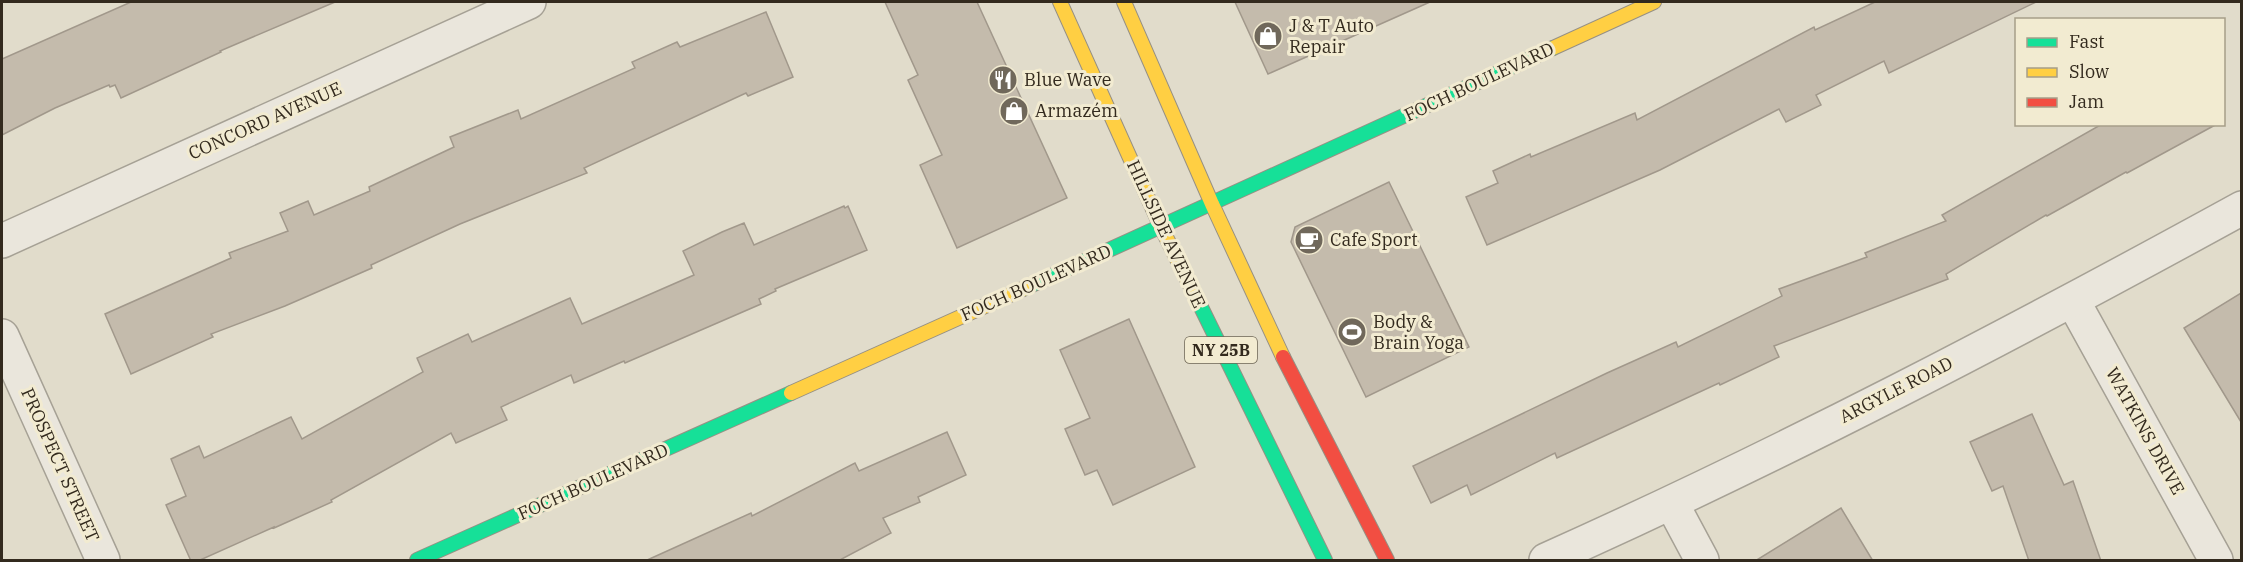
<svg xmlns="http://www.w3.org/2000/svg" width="2243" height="562" font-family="'IBM Plex Serif',serif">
<rect width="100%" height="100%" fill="#e1dccb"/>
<g fill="#c4bbac" stroke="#a1988b" stroke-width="1.5">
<path d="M131,2H335L220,51L221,52L121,98L115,85L110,87L109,85L55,108L2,135V59Z"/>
<path d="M885,2H977L1067,198L957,248L920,165L942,155L908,80L918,75Z"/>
<path d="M1235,2H1430L1268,74Z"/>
<path d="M1875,2H2036L1889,73L1884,61L1816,95L1821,105L1786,122L1779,109L1660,170L1487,245L1466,197L1498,183L1493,171L1530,154L1531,157L1635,113L1637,120L1814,27L1815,30Z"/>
<path d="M766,12L793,77L748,96L746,93L584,168L587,173L460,224L371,265L372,268L285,306L211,334L213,337L131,374L105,314L231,258L229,253L288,231L280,213L308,201L314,215L370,191L369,187L454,147L450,137L518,110L521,119L635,68L632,62L677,42L680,47Z"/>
<path d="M2102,124H2217L2127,173L2126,172L2047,216L2046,215L1946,274L1948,279L1774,346L1779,357L1720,385L1719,383L1557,458L1555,453L1471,495L1467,485L1431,503L1413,466L1607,373L1676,342L1678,347L1782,296L1779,289L1867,257L1865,253L1946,221L1942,215Z"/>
<path d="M1389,182L1469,347L1366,397L1291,242L1295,227Z"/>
<path d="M844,206L845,208L848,206L867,250L775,289L776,291L759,299L761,304L625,363L624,361L574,383L571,375L501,407L507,420L456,443L451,433L331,500L332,502L274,528V527L198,561H191L166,505L186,496L171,459L199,446L204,458L291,417L302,439L423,372L417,358L468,334L472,342L570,298L582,324L694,275L683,251L722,232L744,223L754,245Z"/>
<path d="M2241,293V422L2184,328Z"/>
<path d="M1129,319L1195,467L1113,505L1097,470L1085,475L1065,429L1090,418L1060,350Z"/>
<path d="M2032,414L2064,485L2073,481L2101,561H2029L2003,486L1992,491L1970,442Z"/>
<path d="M947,432L966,475L918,497L920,502L883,518L891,533L838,561H645L751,513L752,516L855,463L859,471Z"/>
<path d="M1841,508L1873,561H1755Z"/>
</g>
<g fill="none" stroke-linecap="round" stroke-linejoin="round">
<g stroke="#a6a195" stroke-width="36">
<g id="street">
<path d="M2,241L529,2"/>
<path d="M2073,301L2216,560"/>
<path d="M2,336L103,560"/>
<path d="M1672,504L1702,560"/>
<path d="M1546,560C1783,454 2014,333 2242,208"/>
</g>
</g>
<g stroke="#969084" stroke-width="16">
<g id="fast">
<path d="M1023,289L1553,48"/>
<path d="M1198,301L1325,560"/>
<path d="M417,560L791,393"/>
</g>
</g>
<g stroke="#969084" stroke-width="16">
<g id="slow">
<path d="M1060,2L1161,227L1198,301"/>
<path d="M1124,2L1212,204L1283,357"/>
<path d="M1553,48L1654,2"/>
<path d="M791,393L1023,289"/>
</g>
</g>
<g stroke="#969084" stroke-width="16">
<path id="jam" d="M1283,357L1387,560"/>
</g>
<use href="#street" stroke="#eae6dc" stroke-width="33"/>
<use href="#fast" stroke="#16e098" stroke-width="14"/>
<use href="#slow" stroke="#ffcf43" stroke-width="14"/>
<use href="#jam" stroke="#f24e42" stroke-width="14"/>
</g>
<defs>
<g id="shop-disc" transform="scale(1.5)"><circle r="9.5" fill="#70685b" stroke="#f2ebd1"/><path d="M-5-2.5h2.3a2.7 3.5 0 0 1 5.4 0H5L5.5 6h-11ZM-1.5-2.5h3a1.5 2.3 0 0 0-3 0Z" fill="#fff"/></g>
<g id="restaurant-disc" transform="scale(1.5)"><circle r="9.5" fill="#70685b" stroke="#f2ebd1"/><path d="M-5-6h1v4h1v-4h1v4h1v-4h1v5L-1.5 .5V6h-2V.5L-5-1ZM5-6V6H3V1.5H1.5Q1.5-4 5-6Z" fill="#fff"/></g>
<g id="cafe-disc" transform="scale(1.5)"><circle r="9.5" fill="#70685b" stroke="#f2ebd1"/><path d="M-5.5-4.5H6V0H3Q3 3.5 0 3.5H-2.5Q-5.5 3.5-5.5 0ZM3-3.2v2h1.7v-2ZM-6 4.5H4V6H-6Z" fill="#fff"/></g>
<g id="stadium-disc" transform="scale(1.5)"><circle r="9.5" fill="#70685b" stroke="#f2ebd1"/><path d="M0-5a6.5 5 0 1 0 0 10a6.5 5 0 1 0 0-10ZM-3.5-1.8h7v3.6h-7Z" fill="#fff"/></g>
</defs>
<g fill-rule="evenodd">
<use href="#shop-disc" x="1268" y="36"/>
<use href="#restaurant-disc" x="1003" y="80"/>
<use href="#shop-disc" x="1014" y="111"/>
<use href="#cafe-disc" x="1309" y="240"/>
<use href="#stadium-disc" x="1352" y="332"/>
</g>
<g text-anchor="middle" stroke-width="6" stroke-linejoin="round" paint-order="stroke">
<rect fill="#f2ebd1" stroke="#6c6454" stroke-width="1.5" x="1185" y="337" width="72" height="26" rx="4.5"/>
<g font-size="16" font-weight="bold" fill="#332a1e">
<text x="1221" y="356">NY 25B</text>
</g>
<g font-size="18" fill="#332a1e" stroke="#f2ebd1" text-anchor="start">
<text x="1289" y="32">J &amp; T Auto<tspan x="1289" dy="21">Repair</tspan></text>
<text x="1024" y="86">Blue Wave</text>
<text x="1035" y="117">Armazém</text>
<text x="1330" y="246">Cafe Sport</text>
<text x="1373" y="328">Body &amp;<tspan x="1373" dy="21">Brain Yoga</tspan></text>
</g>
<g font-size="18" fill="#332a1e" stroke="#f2ebd1">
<text transform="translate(1479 82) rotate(-25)" y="6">FOCH BOULEVARD</text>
<text transform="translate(265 121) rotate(-24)" y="6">CONCORD AVENUE</text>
<text transform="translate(1166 234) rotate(65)" y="6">HILLSIDE AVENUE</text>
<text transform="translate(1036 283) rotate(-24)" y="6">FOCH BOULEVARD</text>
<text transform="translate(1896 390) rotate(-27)" y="6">ARGYLE ROAD</text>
<text transform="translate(2145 431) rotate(61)" y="6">WATKINS DRIVE</text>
<text transform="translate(60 465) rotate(66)" y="6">PROSPECT STREET</text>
<text transform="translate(593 482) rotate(-24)" y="6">FOCH BOULEVARD</text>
</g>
</g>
<rect width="2243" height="562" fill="none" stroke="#332a1e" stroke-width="6"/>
<rect x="2015" y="18" width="210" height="108" fill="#f2ebd1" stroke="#a69e89" stroke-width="1.5"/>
<rect x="2027" y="38" width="30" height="9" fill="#16e098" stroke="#a69e89" stroke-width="1.5"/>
<text x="2069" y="48" font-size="18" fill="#332a1e">Fast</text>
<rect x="2027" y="68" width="30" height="9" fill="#ffcf43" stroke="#a69e89" stroke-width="1.5"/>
<text x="2069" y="78" font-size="18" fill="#332a1e">Slow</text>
<rect x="2027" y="98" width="30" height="9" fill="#f24e42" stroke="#a69e89" stroke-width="1.5"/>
<text x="2069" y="108" font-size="18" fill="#332a1e">Jam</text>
</svg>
